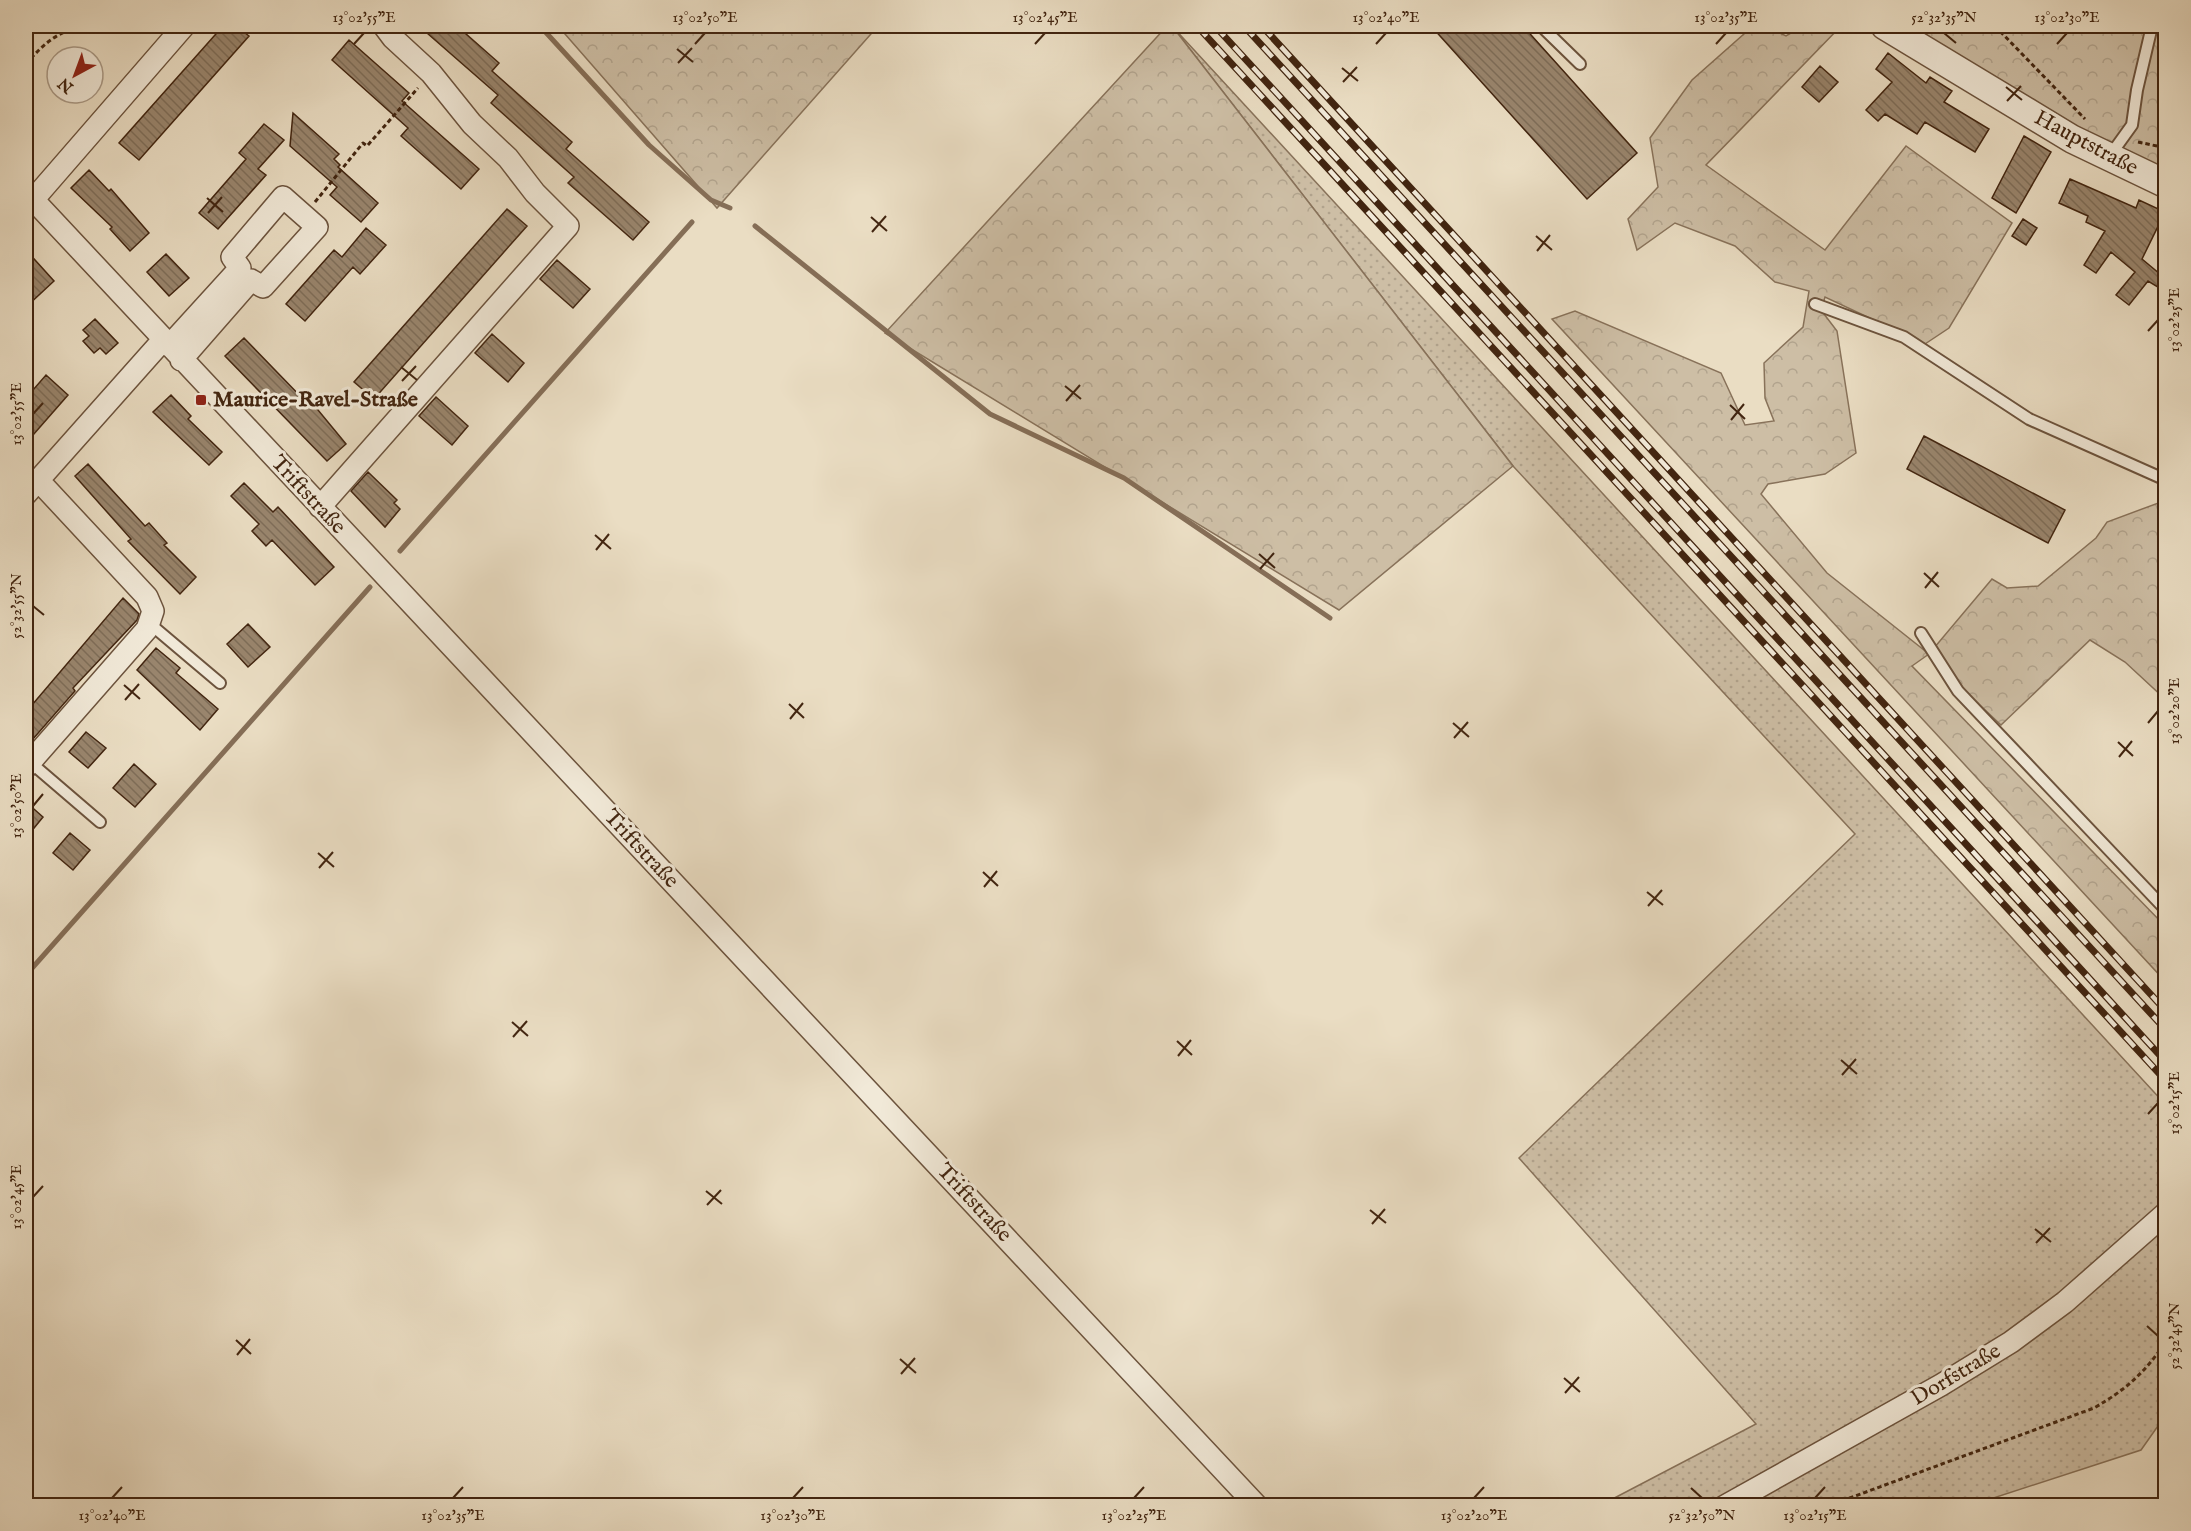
<svg xmlns="http://www.w3.org/2000/svg" width="2191" height="1531" viewBox="0 0 2191 1531" font-family="'IM FELL English',serif">
<style>
.grass{fill:url(#grass-dots);stroke:#88725a;stroke-width:1.5}
.forest{fill:url(#forest-crowns);stroke:#88725a;stroke-width:1.5}
.lines{fill:none;stroke-linecap:round;stroke-linejoin:round}
.stream{stroke:#856e57;stroke-width:5}
.building{fill:url(#building-back-hatch);stroke:#422510;stroke-width:1.5}
.service-casing{stroke:#6c533d;stroke-width:14}
.minor-casing{stroke:#6c533d;stroke-width:24}
.tertiary-casing{stroke:#6c533d;stroke-width:30}
.path{stroke:#422510;stroke-width:3;stroke-dasharray:4.5 3;stroke-linecap:butt}
.service{stroke:#f1e9d8;stroke-width:10}
.minor{stroke:#f1e9d8;stroke-width:21}
.tertiary{stroke:#f1e9d8;stroke-width:27}
.rail-casing{stroke:#422510;stroke-width:7}
.rail{stroke:#f1e9d8;stroke-width:4.5;stroke-dasharray:14;stroke-linecap:butt}
.ticks{fill:none;stroke:#422510;stroke-width:2}
.poi-dot{fill:#8f2418;stroke:#f1e9d8;stroke-width:2}
.labels{text-anchor:middle;dominant-baseline:central;stroke-width:6;stroke-linejoin:round;paint-order:stroke}
.street-label{font-size:22px;fill:#422510;stroke:#f1e9d8}
.poi-label{font-size:22px;font-weight:bold;fill:#422510;stroke:#f1e9d8;text-anchor:start}
.neatline{fill:none;stroke:#422510;stroke-width:2}
.ticks-label{font-size:15px;text-anchor:middle;fill:#422510}
</style>
<defs>
<pattern id="grass-dots" width="8" height="8" patternUnits="userSpaceOnUse" patternTransform="scale(1.5)"><rect width="8" height="8" fill="#cdbea5"/><path d="M2 2h.1M6 6h.1" fill="none" stroke="#b1a38d" stroke-width="1.8" stroke-linecap="round"/></pattern>
<pattern id="forest-crowns" width="20" height="18" patternUnits="userSpaceOnUse" patternTransform="scale(1.5)"><rect width="20" height="18" fill="#cdbea5"/><path d="M2 6a3 3 0 1 1 6 0M12 15a3 3 0 1 1 6 0" fill="none" stroke="#b1a38d"/></pattern>
<pattern id="building-back-hatch" width="6" height="6" patternUnits="userSpaceOnUse" patternTransform="scale(1.5)"><rect width="6" height="6" fill="#99856d"/><path d="M-1 5l2 2M0 0l6 6M5-1l2 2" fill="none" stroke="#7e6d58"/></pattern>
</defs>
<rect width="100%" height="100%" fill="#eaddc3"/>
<filter id="stains"><feTurbulence type="fractalNoise" baseFrequency=".00333" numOctaves="4"/><feColorMatrix values="0 0 0 0 .2 0 0 0 0 .09 0 0 0 0 .02 0 0 0 .5 -.17"/></filter>
<radialGradient id="worn" r=".72"><stop offset=".6" stop-color="#630" stop-opacity="0"/><stop offset="1" stop-color="#630" stop-opacity=".3"/></radialGradient>
<path class="grass" d="M1172,26L2165,1104V1416L2141,1450L1972,1505H1601L1756,1424L1519,1158L1855,834L1513,466Z"/>
<path class="forest" d="M558,26H878L717,208Z
M1167,26H1172L1513,466L1339,610L885,333Z
M1753,26H1765L1786,36L1803,26H1841L1706,165L1825,250L1906,146L2012,223L1949,328L1925,344L1825,297L1821,310L1837,331L1856,453L1825,474L1768,484L1761,494L1827,573L1929,654L1992,579L2007,588L2038,586L2096,538L2107,522L2161,502L2165,504V699L2125,662L2090,640L2001,725L1933,661L1929,654L1912,666L2165,926V981L1552,319L1575,311L1721,373L1745,425L1774,421L1765,398L1764,363L1803,327L1809,291L1775,282L1735,246L1675,223L1637,250L1628,219L1658,187L1650,138L1692,80Z
M1901,26H2165V175L2117,153Z"/>
<g class="lines">
<path class="stream" d="M540,26L649,145L711,200L730,208
M755,226L990,414L1124,478L1330,618
M400,551L692,222
M26,975L370,587"/>
</g>
<path class="building" d="M223,26H236L249,36L139,160L119,143Z
M419,26H457L499,63L492,71L572,142L566,149L649,222L633,240L568,183L574,177L491,103L498,95Z
M1431,26H1523L1637,153L1587,199Z
M349,40L409,93L402,101L479,169L461,189L401,136L408,128L332,60Z
M1888,53L1926,83L1930,77L1952,91L1944,102L1989,129L1975,152L1925,122L1917,134L1885,114L1878,121L1866,110L1892,82L1876,69Z
M1820,66L1838,82L1819,102L1802,87Z
M293,113L339,154L334,159L340,165L338,167L378,203L361,222L330,195L337,187L290,146Z
M264,124L284,140L258,169L266,175L218,229L199,213L246,159L239,153Z
M2024,136L2051,152L2016,213L1992,198Z
M89,170L109,191L111,189L149,233L130,251L110,229L112,227L71,188Z
M2070,179L2136,208L2139,200L2165,212L2142,259L2166,279V292L2148,281L2129,305L2116,295L2135,272L2111,252L2096,273L2084,265L2105,231L2086,222L2088,216L2059,203Z
M507,209L527,226L374,399L354,382Z
M2023,219L2037,228L2026,245L2012,236Z
M366,228L386,245L360,274L353,267L305,321L286,304L334,250L342,257Z
M26,250L54,281L26,307Z
M166,254L189,278L169,296L147,272Z
M557,260L590,289L573,308L540,279Z
M95,319L118,343L106,354L100,348L94,353L83,341L89,336L83,330Z
M492,334L524,363L508,382L475,353Z
M244,338L306,402L309,399L346,444L327,461L225,356Z
M46,375L68,395L26,443V398Z
M171,395L191,416L188,419L222,452L209,465L153,412Z
M436,397L468,426L452,445L419,416Z
M1924,436L2065,510L2048,543L1907,469Z
M88,464L145,526L149,523L167,543L164,545L196,577L180,594L128,541L131,539L75,476Z
M368,472L397,500L394,503L400,509L385,527L351,491Z
M244,483L273,512L278,507L334,567L315,585L272,540L266,546L252,531L259,524L231,496Z
M123,598L139,614L137,620L73,688L75,691L33,739L26,732V712Z
M248,624L270,647L248,667L227,644Z
M156,648L180,668L176,673L218,709L200,730L137,670Z
M86,732L106,748L88,768L69,752Z
M134,764L156,784L135,807L113,788Z
M26,802L43,817L26,838Z
M70,833L90,850L73,870L53,853Z"/>
<g class="lines">
<defs>
<path id="service" d="M1541,26L1580,64
M2109,157L2132,125L2137,90L2152,26
M1815,304L1904,337L2029,419L2166,480
M149,623L220,683
M1921,633L1958,691L2166,910
M30,762L100,822"/>
<path id="minor" d="M26,192L1257,1506
M26,208L184,26
M169,346L240,268L232,257L283,197L317,227L263,287L251,280L181,360
M26,494L163,340
M320,507L568,226L535,193L508,158L472,124L431,73L393,38L384,26
M26,767L147,629L153,611L147,597L38,480
M1725,1506L1941,1385L2011,1342L2065,1302L2166,1213"/>
<path id="tertiary" d="M1885,26L2072,139L2166,184"/>
</defs>
<use href="#service" class="service-casing"/>
<use href="#minor" class="minor-casing"/>
<use href="#tertiary" class="tertiary-casing"/>
<path class="path" d="M1995,26L2085,119
M26,64C45,42 61,28 91,26
M2138,142L2166,148
M315,202L363,143L367,146L418,88
M1828,1506L2094,1408C2127,1389 2144,1373 2166,1342"/>
<use href="#service" class="service"/>
<use href="#minor" class="minor"/>
<use href="#tertiary" class="tertiary"/>
<defs>
<path id="rail" d="M1197,26L2166,1081
M1215,26L2166,1062
M1244,26L2166,1030
M1262,26L2166,1011"/>
</defs>
<use href="#rail" class="rail-casing"/>
<use href="#rail" class="rail"/>
</g>
<path class="ticks" d="M1944,33L1956,43M354,44L364,33M695,44L705,33M1035,44L1045,33M1376,44L1386,33M1716,44L1726,33M2057,44L2067,33M677,49L693,62M678,63L692,48M1342,68L1358,81M1343,82L1357,67M2006,87L2022,100M2007,101L2021,86M207,198L223,212M208,213L222,197M871,217L887,231M872,232L886,216M1536,236L1552,250M1537,251L1550,235M2148,331L2158,320M401,367L417,380M402,381L416,366M1065,386L1081,399M1066,401L1080,385M1730,405L1745,419M33,414L43,403M1731,420L1744,404M595,535L611,549M596,550L609,534M1259,554L1275,568M1260,569L1274,553M1924,573L1939,587M1925,588L1938,572M33,606L44,615M124,685L140,699M125,700L139,684M789,704L804,718M790,719L803,703M1453,723L1469,737M2148,723L2158,711M1454,738L1468,722M2118,742L2133,756M2119,757L2132,741M33,806L43,794M318,853L334,867M319,868L333,852M983,872L998,886M984,887L997,871M1647,892L1663,905M1648,906L1662,890M512,1022L528,1036M513,1037L527,1021M1177,1041L1192,1055M1178,1056L1191,1040M1841,1060L1857,1074M1842,1075L1856,1059M2148,1114L2158,1103M706,1191L722,1204M33,1197L43,1186M707,1205L721,1190M1370,1210L1386,1223M1372,1224L1385,1209M2035,1229L2051,1242M2036,1243L2050,1228M2147,1326L2158,1336M236,1340L251,1354M237,1355L250,1339M900,1359L916,1373M901,1374L915,1358M1564,1378L1580,1392M1565,1393L1579,1377M1691,1488L1702,1498M112,1498L122,1487M453,1498L463,1487M793,1498L803,1487M1134,1498L1144,1487M1474,1498L1484,1487M1815,1498L1825,1487"/>
<rect class="poi-dot" x="195" y="394" width="12" height="12" rx="3"/>
<g class="labels">
<g class="street-label">
<text transform="translate(2086 143) rotate(28)">Hauptstraße</text>
<text transform="translate(308 495) rotate(47)">Triftstraße</text>
<text transform="translate(641 849) rotate(47)">Triftstraße</text>
<text transform="translate(974 1203) rotate(47)">Triftstraße</text>
<text transform="translate(1956 1375) rotate(-31)">Dorfstraße</text>
</g>
<g class="poi-label">
<text x="213" y="400">Maurice-Ravel-Straße</text>
</g>
</g>
<rect width="2191" height="1531" fill="none" stroke="#eaddc3" stroke-width="66"/>
<g transform="translate(75 75) rotate(221)"><circle r="28" fill="#f1e9d8" stroke="#ab9b88" stroke-width="1.5"/>
<path d="M0-4.5L10 22L0 15L-10 22Z" fill="#8f2418"/>
<text y="-9" font-size="16" font-weight="bold" text-anchor="middle" fill="#422510">N</text>
</g>
<rect x="33" y="33" width="2125" height="1465" class="neatline"/>
<g class="ticks-label">
<text x="364" y="22">13°02'55"E</text>
<text x="705" y="22">13°02'50"E</text>
<text x="1045" y="22">13°02'45"E</text>
<text x="1386" y="22">13°02'40"E</text>
<text x="1726" y="22">13°02'35"E</text>
<text x="1944" y="22">52°32'35"N</text>
<text x="2067" y="22">13°02'30"E</text>
<text transform="translate(2174 320) rotate(-90)" y="5">13°02'25"E</text>
<text transform="translate(16 414) rotate(-90)" y="5">13°02'55"E</text>
<text transform="translate(16 606) rotate(-90)" y="5">52°32'55"N</text>
<text transform="translate(2174 711) rotate(-90)" y="5">13°02'20"E</text>
<text transform="translate(16 806) rotate(-90)" y="5">13°02'50"E</text>
<text transform="translate(2174 1103) rotate(-90)" y="5">13°02'15"E</text>
<text transform="translate(16 1197) rotate(-90)" y="5">13°02'45"E</text>
<text transform="translate(2174 1336) rotate(-90)" y="5">52°32'45"N</text>
<text x="112" y="1520">13°02'40"E</text>
<text x="453" y="1520">13°02'35"E</text>
<text x="793" y="1520">13°02'30"E</text>
<text x="1134" y="1520">13°02'25"E</text>
<text x="1474" y="1520">13°02'20"E</text>
<text x="1702" y="1520">52°32'50"N</text>
<text x="1815" y="1520">13°02'15"E</text>
</g>
<rect width="100%" height="100%" filter="url(#stains)"/>
<rect width="100%" height="100%" fill="url(#worn)"/>
</svg>
